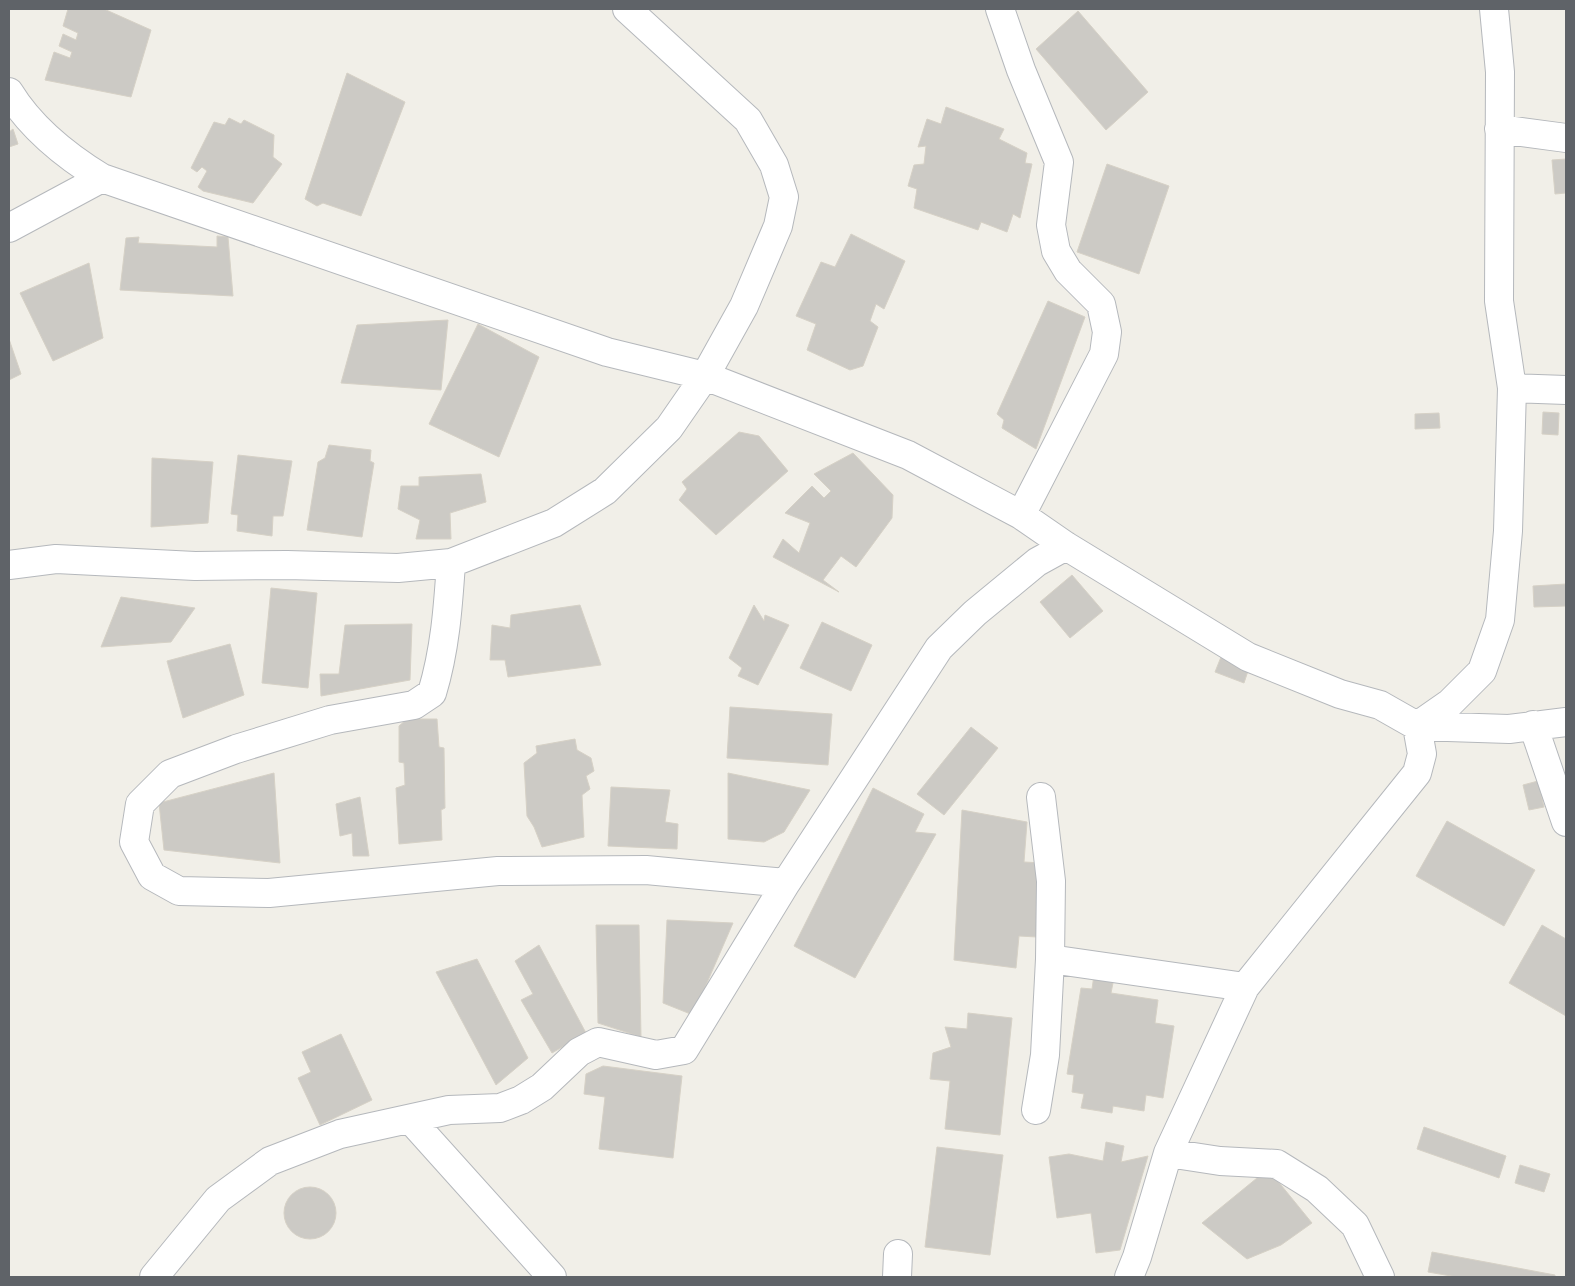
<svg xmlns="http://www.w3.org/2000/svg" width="1575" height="1286" viewBox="0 0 1575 1286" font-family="'DM Sans',sans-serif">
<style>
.building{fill:#cccac5;stroke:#d6d1c6}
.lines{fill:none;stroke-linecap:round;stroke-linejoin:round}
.street-casing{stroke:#b5b8bc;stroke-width:30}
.street{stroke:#fff;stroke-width:28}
</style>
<rect width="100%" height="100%" fill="#f1efe8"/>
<path class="building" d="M68,9H104L151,30L131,97L45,80L54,52L70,58L72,52L59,46L63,34L76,40L78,33L63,26Z
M1078,11L1148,92L1106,130L1036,49Z
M347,73L405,102L361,216L323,203L317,206L305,199Z
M946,107L1004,129L999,139L1027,153L1025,163L1032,164L1020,218L1013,214L1007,232L981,222L978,230L914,208L917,189L908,186L914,165L924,164L926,146L918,147L927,119L941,124Z
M229,118L241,124L244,120L274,135L273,157L282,164L253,203L203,191L198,187L207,171L202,167L197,172L191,168L214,122L225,125Z
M13,129L18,144L9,147V132Z
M1566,159V193L1555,194L1552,160Z
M1107,164L1169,186L1139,274L1077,252Z
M851,234L905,261L884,309L876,304L870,321L878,327L863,366L850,370L807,350L816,324L796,316L821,262L835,267Z
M217,236L228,237L233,296L120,290L126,238L139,237L138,243L217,247Z
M89,263L103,338L53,361L20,293Z
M1048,301L1085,317L1036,449L1002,428L1004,420L997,414Z
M448,320L441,390L341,383L357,325Z
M478,324L539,357L499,457L429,424Z
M9,339L21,374L9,380Z
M1543,412L1559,413L1558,435L1542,434Z
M1439,413L1440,428L1415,429V414Z
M739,432L759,436L788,471L716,535L679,500L687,489L682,482Z
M329,445L371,450L370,461L374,463L362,537L307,530L318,462L325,458Z
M853,453L893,495L892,518L856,567L841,556L823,580L839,592L773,557L783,539L799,553L810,523L785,513L812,486L824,498L831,491L814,474Z
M238,455L292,461L283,516H273L272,536L237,531L238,515L231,514Z
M152,458L213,462L208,523L151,527Z
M481,474L486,502L450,513L451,539H416L420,520L398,509L401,486H419V477Z
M1072,575L1103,611L1070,638L1040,602Z
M1566,584V606L1534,607L1533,586Z
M271,588L317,593L308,688L262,683Z
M121,597L195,608L171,642L101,647Z
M580,605L601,665L508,677L505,660H490L492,625L510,628L511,615Z
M754,605L764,621L765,615L789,625L758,685L738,676L742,668L729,658Z
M822,622L872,645L851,691L800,668Z
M412,624L410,680L321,696L320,674H339L345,625Z
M230,644L244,695L183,718L167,661Z
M1221,657L1249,668L1244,683L1215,672Z
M730,707L832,714L828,765L727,758Z
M407,719H437L439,747L444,748L445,808L441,810L442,840L399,844L396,788L405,785L404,763L399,762V726Z
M971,727L998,748L944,815L917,794Z
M575,739L577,750L591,758L594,771L586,776L590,789L582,795L584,837L542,847L534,827L527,816L524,763L537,753L536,746Z
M274,773L280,863L164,850L159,803Z
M728,773L810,790L784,832L764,842L728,839Z
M1538,781L1544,807L1529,810L1523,785Z
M611,787L670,790L665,822L678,824L677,849L608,846Z
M873,788L924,814L915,832L936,834L855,978L794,946Z
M360,797L369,856H353L352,833L340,836L336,804Z
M962,810L1027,822L1024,862L1043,863L1037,937L1019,936L1016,968L954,960Z
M1447,821L1535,870L1504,926L1416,876Z
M667,920L733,923L693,1015L663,1003Z
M596,925H639L641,1037L598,1023Z
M1542,925L1566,939V1016L1509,983Z
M539,945L586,1033L552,1053L521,1000L533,994L515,961Z
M477,959L528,1058L496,1085L436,972Z
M1094,975L1114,978L1111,993L1158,1000L1155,1023L1174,1026L1163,1098L1146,1095L1144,1111L1113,1106L1112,1113L1081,1108L1084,1094L1072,1092L1074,1075L1067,1074L1081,988L1092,989Z
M968,1013L1012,1018L1000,1135L945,1129L950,1081L930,1079L933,1053L951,1047L945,1027L967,1029Z
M341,1034L372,1100L320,1125L298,1078L311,1072L302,1052Z
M603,1066L682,1076L673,1158L599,1149L605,1097L584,1094L586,1074Z
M1424,1127L1506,1156L1499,1178L1417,1149Z
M1106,1142L1124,1146L1121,1162L1148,1156L1120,1250L1096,1253L1091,1213L1057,1218L1049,1157L1069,1154L1103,1161Z
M937,1147L1003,1155L990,1255L925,1247Z
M1520,1165L1550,1174L1544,1192L1515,1183Z
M1268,1169L1312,1223L1281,1245L1247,1259L1202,1223Z
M284 1213a26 26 0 1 1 52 0a26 26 0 1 1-52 0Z
M1432,1252L1555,1275V1277H1457L1428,1272Z"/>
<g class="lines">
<defs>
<path id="street" d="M1000,9L1021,70L1059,162L1051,225L1056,251L1068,271L1101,304L1107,332L1104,354L1021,515
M9,92C31,128 66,156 102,178L607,352L705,376L908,455L1021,515L1066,546L1248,657L1340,694L1380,705L1417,726L1509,729L1566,722
M1499,129L1566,138
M9,228L102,178
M1512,388L1566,390
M451,563C448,608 445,650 432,693L414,705L330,720L236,749L170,774L140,804L134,842L152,876L179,891L269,893L498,871L646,870L786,883
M9,565L56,559L195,566L287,565L398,568L451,563L554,523L605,491L669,428L705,376L744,306L778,226L784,197L774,165L748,120L627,9
M1533,725L1566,822
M1417,726L1450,703L1482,671L1500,620L1508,531L1512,388L1499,301L1500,72L1494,9
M1041,797L1051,881L1050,959L1245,987
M1036,1110L1045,1055L1050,959
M410,1119L552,1277
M1168,1153L1220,1161L1277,1164L1317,1189L1355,1225L1380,1277
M154,1277L218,1199L270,1161L340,1134L449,1110L500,1108L521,1100L542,1087L579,1052L598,1042L656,1055L684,1050L786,883L939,648L975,613L1037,562L1066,546
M897,1277L898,1254
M1129,1277L1137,1257L1168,1153L1245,987L1417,773L1422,754L1417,726"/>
</defs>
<use href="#street" class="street-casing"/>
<use href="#street" class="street"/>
</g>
<rect width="1575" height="1286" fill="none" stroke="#5f6368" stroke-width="20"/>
</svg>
